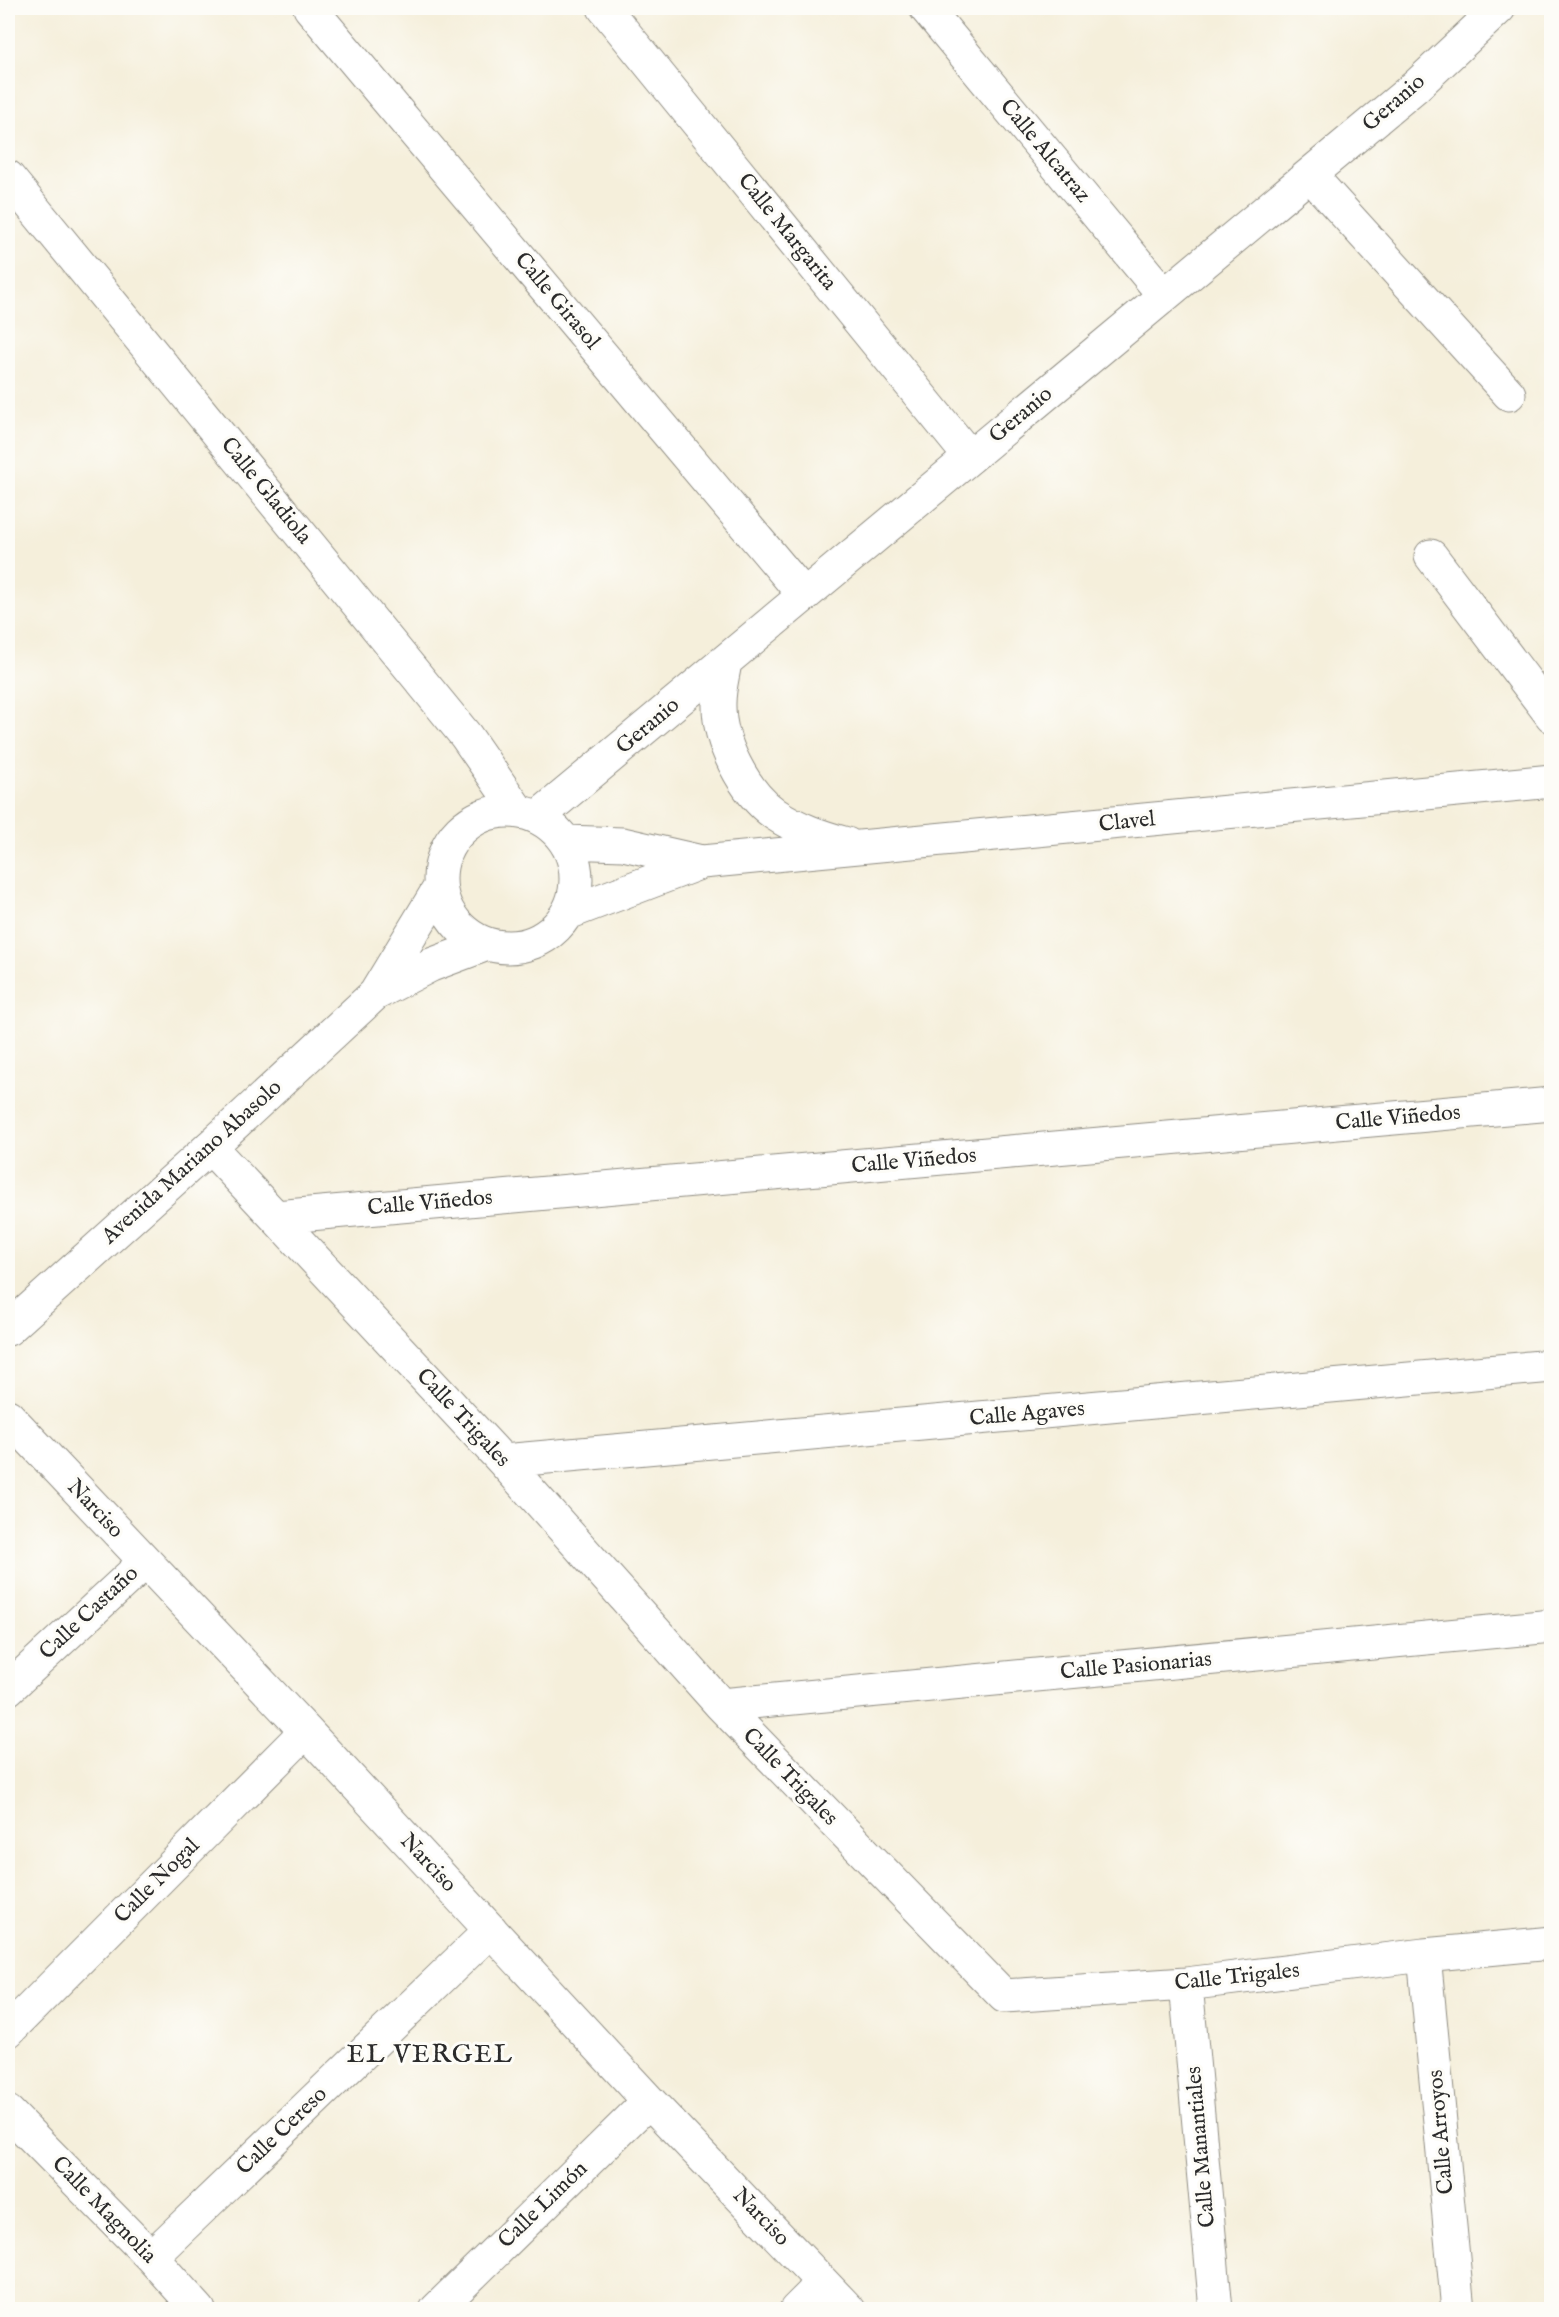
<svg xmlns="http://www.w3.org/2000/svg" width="1559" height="2317" viewBox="0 0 1559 2317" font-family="'IM FELL English',serif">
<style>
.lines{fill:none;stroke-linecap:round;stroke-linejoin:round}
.minor-casing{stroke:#908d83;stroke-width:35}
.tertiary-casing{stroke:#908d83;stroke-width:35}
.minor{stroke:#fff;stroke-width:33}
.tertiary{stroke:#fff;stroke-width:33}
.labels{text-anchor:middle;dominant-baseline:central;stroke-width:6;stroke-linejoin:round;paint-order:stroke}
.street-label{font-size:22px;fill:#2b2b2b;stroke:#fdfcf7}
.quarter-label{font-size:26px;letter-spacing:1.5px;fill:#2b2b2b;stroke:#fdfcf7}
</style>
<rect width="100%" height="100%" fill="#fdfcf7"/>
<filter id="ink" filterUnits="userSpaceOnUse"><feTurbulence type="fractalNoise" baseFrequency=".0167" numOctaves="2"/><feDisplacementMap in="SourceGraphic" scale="12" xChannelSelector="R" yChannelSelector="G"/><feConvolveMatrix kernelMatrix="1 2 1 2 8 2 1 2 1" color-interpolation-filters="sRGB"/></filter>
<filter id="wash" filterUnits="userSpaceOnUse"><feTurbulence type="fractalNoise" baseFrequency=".008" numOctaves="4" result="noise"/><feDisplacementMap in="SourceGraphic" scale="24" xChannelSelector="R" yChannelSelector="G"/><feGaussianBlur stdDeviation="1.35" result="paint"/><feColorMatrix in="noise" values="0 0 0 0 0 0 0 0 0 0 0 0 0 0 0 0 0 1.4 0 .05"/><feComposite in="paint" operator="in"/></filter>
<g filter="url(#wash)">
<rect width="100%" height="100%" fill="#f5efdb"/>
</g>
<g filter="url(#ink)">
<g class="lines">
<defs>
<path id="minor" d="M310,8L804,595
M604,8L970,457
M926,8L1164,295
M1310,175L1509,394
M8,177L466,736L518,811
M1431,556L1552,716
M210,1147L503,1461L721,1705L1004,1996L1186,1984L1424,1955L1552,1943
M276,1217L1552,1104
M8,1416L306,1731L649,2101L849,2310
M503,1461L1552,1366
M8,1689L145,1562
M721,1705L1552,1626
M1424,1955L1458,2310
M1186,1984L1216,2310
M8,2031L306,1731
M8,2112L151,2257L199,2310
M151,2257L491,1930
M436,2310L649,2101
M796,2310L823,2283"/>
<path id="tertiary" d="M725,662C723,675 719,689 719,703C718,741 744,792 775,814C797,829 822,837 847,844
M440 879a68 68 0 1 1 136 0a68 68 0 1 1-136 0Z
M538,817L1416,86L1499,8
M566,842L623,844L702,862
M568,913L702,862L1552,781
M375,994L440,887
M8,1329L210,1147L375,994L431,965L487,944"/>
</defs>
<use href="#minor" class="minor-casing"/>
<use href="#tertiary" class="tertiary-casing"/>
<use href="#minor" class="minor"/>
<use href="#tertiary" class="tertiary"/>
</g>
</g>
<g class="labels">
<g class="street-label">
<text transform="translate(1394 103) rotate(-41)">Geranio</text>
<text transform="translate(1045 151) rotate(50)">Calle Alcatraz</text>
<text transform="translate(787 232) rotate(51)">Calle Margarita</text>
<text transform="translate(557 301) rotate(50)">Calle Girasol</text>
<text transform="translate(1021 415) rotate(-40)">Geranio</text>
<text transform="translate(266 491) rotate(51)">Calle Gladiola</text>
<text transform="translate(648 726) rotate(-40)">Geranio</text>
<text transform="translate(1127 822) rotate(-6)">Clavel</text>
<text transform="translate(1398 1118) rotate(-5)">Calle Viñedos</text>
<text transform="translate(914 1161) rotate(-5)">Calle Viñedos</text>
<text transform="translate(192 1162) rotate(-42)">Avenida Mariano Abasolo</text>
<text transform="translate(430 1203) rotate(-5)">Calle Viñedos</text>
<text transform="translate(1027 1414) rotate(-5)">Calle Agaves</text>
<text transform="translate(463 1418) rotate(47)">Calle Trigales</text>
<text transform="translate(95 1509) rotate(47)">Narciso</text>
<text transform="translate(89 1613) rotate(-43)">Calle Castaño</text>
<text transform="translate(1136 1666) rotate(-5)">Calle Pasionarias</text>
<text transform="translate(790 1777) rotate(46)">Calle Trigales</text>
<text transform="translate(428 1863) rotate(47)">Narciso</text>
<text transform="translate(157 1881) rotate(-45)">Calle Nogal</text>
<text transform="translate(1237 1977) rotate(-6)">Calle Trigales</text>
<text transform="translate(282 2131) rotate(-44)">Calle Cereso</text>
<text transform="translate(1441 2132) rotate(-95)">Calle Arroyos</text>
<text transform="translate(1201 2147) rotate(-95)">Calle Manantiales</text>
<text transform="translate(543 2205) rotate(-44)">Calle Limón</text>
<text transform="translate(104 2210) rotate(46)">Calle Magnolia</text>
<text transform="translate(761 2217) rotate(46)">Narciso</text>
</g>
<g class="quarter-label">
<text x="430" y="2054">EL VERGEL</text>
</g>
</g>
<rect width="1559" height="2317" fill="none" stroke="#fdfcf7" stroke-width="30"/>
</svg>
